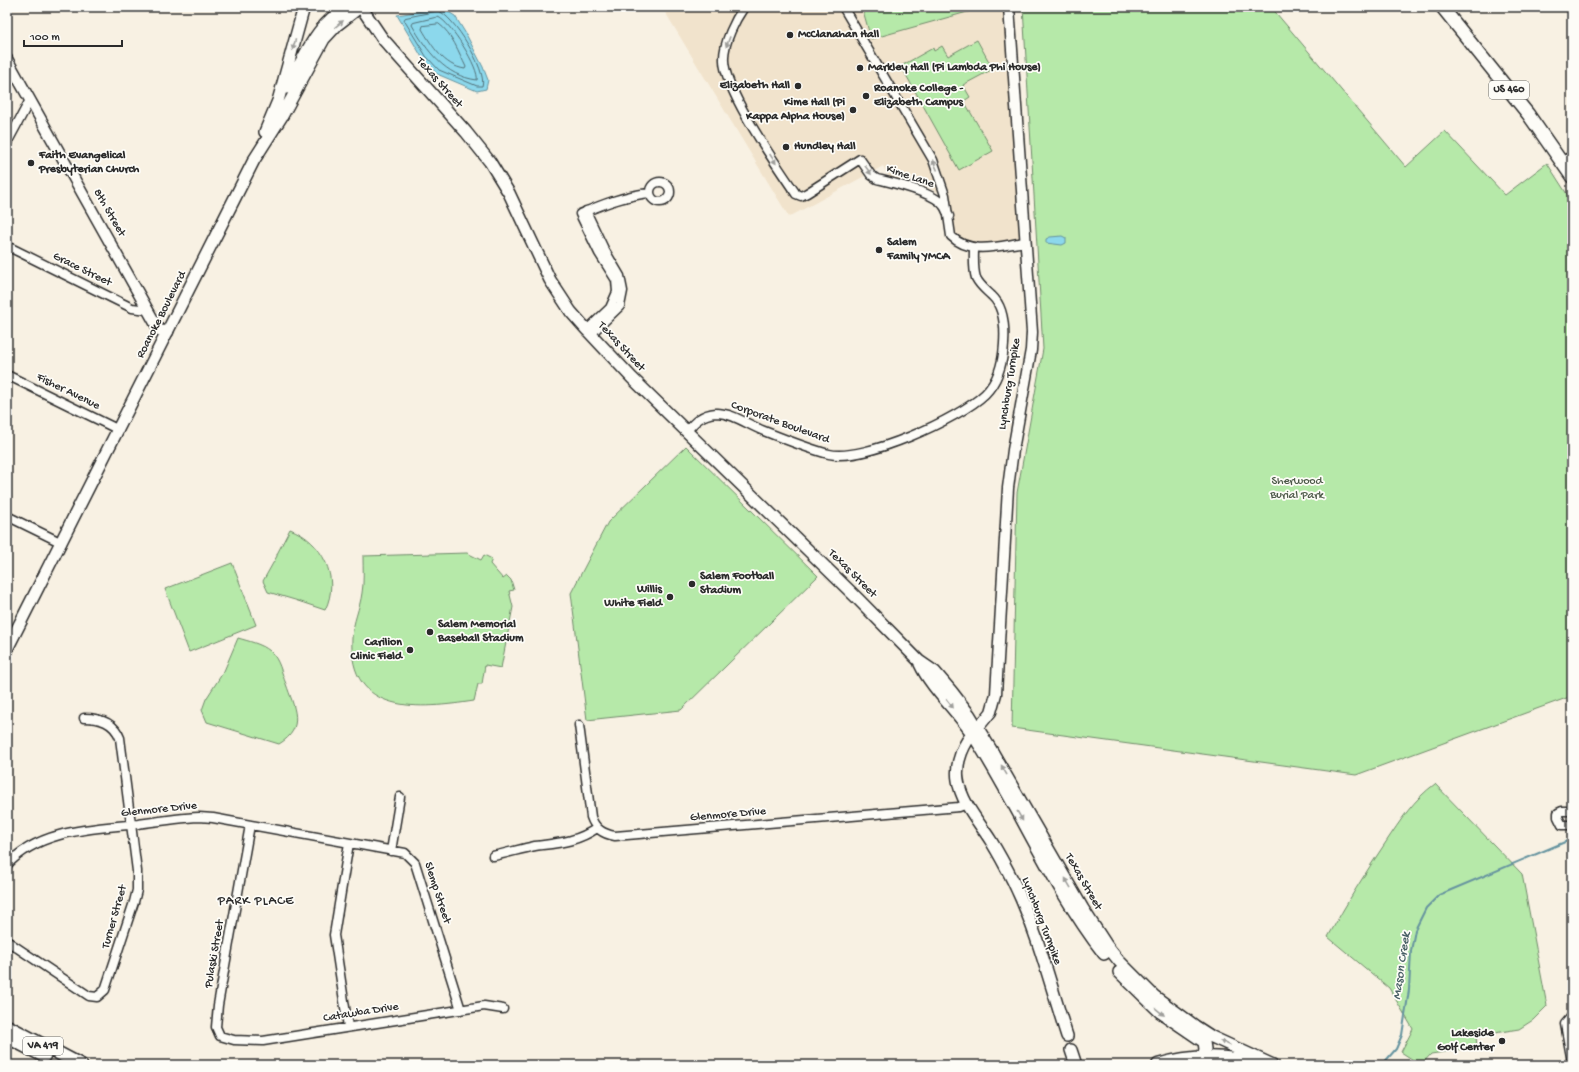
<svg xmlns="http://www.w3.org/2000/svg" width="1579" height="1072" viewBox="0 0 1579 1072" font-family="'Gochi Hand',sans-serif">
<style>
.built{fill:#f1e3cc}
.green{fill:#b6e9a9;stroke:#708a6a}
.water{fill:#8cd8ec;stroke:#65939f}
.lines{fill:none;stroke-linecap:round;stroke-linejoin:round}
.shore{stroke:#527078;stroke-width:1}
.stream{stroke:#65939f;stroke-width:2}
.minor-casing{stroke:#2b2b2b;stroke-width:11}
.tertiary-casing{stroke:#2b2b2b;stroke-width:13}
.secondary-casing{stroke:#2b2b2b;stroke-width:14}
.primary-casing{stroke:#2b2b2b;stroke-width:15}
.minor{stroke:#fdfcf7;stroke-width:8}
.tertiary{stroke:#fdfcf7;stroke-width:10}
.secondary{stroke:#fdfcf7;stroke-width:11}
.primary{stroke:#fdfcf7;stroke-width:12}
.oneway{fill:#9e9e9b}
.poi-dot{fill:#2b2b2b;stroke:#fdfcf7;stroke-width:1.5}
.labels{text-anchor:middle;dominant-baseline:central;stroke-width:3.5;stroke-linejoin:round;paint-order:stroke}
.shield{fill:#fdfcf7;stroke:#6a6a68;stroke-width:1}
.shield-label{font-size:11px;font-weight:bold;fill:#2b2b2b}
.poi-label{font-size:12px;font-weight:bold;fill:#2b2b2b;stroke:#fdfcf7;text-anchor:start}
.street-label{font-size:12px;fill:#2b2b2b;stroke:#fdfcf7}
.park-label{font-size:12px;fill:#4e5a4a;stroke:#fdfcf7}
.neighbourhood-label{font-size:13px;letter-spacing:1px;fill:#2b2b2b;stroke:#fdfcf7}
.water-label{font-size:13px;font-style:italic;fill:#485f65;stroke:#fdfcf7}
</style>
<rect width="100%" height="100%" fill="#f8f1e3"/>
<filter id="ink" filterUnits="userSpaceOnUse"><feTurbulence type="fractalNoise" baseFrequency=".025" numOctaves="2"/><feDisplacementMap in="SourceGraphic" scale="8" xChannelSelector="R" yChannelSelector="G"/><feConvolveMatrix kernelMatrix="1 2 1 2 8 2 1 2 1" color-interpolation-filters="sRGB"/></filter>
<g filter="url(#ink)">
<path class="built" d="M662,7H1009L1026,242L986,247L956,241L945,195L909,180L895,187L883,166L789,217Z"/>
<path class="green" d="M862,7H978V9L871,39Z
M1023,7H1271L1406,167L1445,131L1505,195L1547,163L1572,202V696L1356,775L1012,728L1017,493L1043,349Z
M977,40L993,69L963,85L970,97L964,101L993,151L959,170L901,66L933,48L934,51L942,46L948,56Z
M686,446L818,576L681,710L587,720L571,593L608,522Z
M290,529C322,541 341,578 325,610L295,600L268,592L263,581L277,556V554Z
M467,553L481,560L484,555L492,559L490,564L503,579L507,576L511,580L514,590L509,591L513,607L501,668L485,665L482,684H478L474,701C421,709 348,717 352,638C353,622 360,608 362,593C364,582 363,568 363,556Z
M232,563L256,625L189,652L165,589Z
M238,638C248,641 262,644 270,651C280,660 281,672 286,684C294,707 306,728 279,744L207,722L202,710L206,699L224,671Z
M1435,784L1522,874L1547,1006L1533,1020L1519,1029L1476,1036L1477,1047L1431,1054L1421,1065L1401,1052L1413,1029L1389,988L1328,937C1346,904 1365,873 1386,842C1400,821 1414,799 1435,784Z"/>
<path class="water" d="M442,8L455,16L466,34L483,67L488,80L486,89L477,91L437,74L423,59L397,15Z
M1062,236L1066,238V243L1062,245L1046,243V239L1050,237Z"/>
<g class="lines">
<path class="shore" d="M438,11C453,14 488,72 482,86H477L439,70L426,56L404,20L405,18Z
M438,17C450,21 480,69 477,80C445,76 427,51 412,25L413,23Z
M439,24C452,33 459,53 466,67L465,69C444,66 432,46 422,29L423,26Z"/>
<path class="stream" d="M1382,1065L1396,1049L1402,1035L1409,990L1411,951L1415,930L1426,908L1439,895L1572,839"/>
<defs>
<path id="minor" d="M744,7C735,20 724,42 724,58C722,88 778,167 796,194L801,196L807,193L860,159L871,175L877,179C893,183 933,192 943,205C946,208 947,213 949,216
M843,7L933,160L945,195L951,236C971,256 1001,245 1026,242
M7,143L30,100
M1562,161L1572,156
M650 192a10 10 0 1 1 20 0a10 10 0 1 1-20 0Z
M586,211L604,249L620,276L623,291L620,306L591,334
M7,246L132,308L148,310
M587,330L610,308L617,292L616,280L599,253L580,214C603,204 624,196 649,193
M7,375L119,430
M686,432C694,422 702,414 716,413C733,413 748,425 764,431C784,439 809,449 829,454C864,462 959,419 985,394C998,381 1003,362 1004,344C1005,329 1004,307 992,296C986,290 980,286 976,278C973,269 974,257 974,248
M7,516L62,543
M579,725L591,817C595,829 603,834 615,836L959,807L967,804
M1572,811H1562L1558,813V817L1562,825H1572
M250,825L218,1005L216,1027L220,1036L234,1040L263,1041L484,1006L503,1009
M391,851L400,797
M493,856C507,853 521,849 535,846C558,843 577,842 597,828
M7,865C40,829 93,829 138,824C159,821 179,818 199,817L213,818L405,853L415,863L461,1010
M7,941L89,996L97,997L105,990L134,902L137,890V871L120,738C114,722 100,718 84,718
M1572,1016L1565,1024L1572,1062
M348,1027L334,935L349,843"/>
<path id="tertiary" d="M7,59L159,330L168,332
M978,728L991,712L996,694L1008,488L1013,450L1031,350L1032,332L1009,7"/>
<path id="secondary" d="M361,7L382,38L466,132L490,162L509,193L550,280L571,312L587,330L632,378L858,599L919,661L935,672L952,692L969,714L993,753L1083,909L1107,946L1119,961L1154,996L1195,1026L1212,1037L1273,1065
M286,88C306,57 313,27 347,7
M265,132L278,101L304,7
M7,649L254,160L282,116L324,39L337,25L360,7
M920,664C931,688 958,712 973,735C1019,806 1052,887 1104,954
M976,730C964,742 955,762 958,780C961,802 979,822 991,841C999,854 1006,867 1013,881C1037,930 1050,984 1067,1036
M1119,972L1160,1012L1204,1042L1205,1049L1203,1058
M1071,1050L1076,1065"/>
<path id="primary" d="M1442,7L1528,114L1572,177
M7,1026L81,1065
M7,1037L44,1056
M1158,1065C1193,1054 1232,1056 1267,1065"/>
</defs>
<use href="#minor" class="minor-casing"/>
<use href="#tertiary" class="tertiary-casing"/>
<use href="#secondary" class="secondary-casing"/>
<use href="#primary" class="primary-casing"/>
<use href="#minor" class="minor"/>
<use href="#tertiary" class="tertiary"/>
<use href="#secondary" class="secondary"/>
<use href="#primary" class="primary"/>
</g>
<defs><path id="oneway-solid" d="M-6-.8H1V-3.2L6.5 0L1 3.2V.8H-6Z"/></defs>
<g class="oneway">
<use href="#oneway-solid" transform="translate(339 24) rotate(-39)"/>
<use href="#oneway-solid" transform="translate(728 42) rotate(110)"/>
<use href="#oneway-solid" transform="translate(294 45) rotate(105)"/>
<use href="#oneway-solid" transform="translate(773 159) rotate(56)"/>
<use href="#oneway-solid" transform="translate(935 165) rotate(-114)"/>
<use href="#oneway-solid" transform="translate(868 170) rotate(54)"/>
<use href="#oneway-solid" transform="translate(950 704) rotate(52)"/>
<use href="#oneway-solid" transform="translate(1004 770) rotate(-120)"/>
<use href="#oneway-solid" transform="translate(1020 816) rotate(60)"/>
<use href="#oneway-solid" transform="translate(1068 883) rotate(-120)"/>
<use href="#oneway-solid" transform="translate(1160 1012) rotate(39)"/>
<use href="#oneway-solid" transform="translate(1225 1043) rotate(-155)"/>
</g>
</g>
<g class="poi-dot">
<circle cx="790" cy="35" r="4"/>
<circle cx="860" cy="68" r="4"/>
<circle cx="798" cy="86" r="4"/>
<circle cx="866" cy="96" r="4"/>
<circle cx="853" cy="110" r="4"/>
<circle cx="786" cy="147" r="4"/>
<circle cx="31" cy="163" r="4"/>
<circle cx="879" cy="250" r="4"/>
<circle cx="692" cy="584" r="4"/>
<circle cx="670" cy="597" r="4"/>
<circle cx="430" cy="632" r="4"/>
<circle cx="410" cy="650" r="4"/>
<circle cx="1502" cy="1041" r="4"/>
</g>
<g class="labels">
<g class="shield">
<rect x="1489" y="81" width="40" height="18" rx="3"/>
<rect x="23" y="1037" width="40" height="18" rx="3"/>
</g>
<g class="shield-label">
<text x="1509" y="90">US 460</text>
<text x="43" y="1046">VA 419</text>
</g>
<g class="poi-label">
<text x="798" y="35">McClanahan Hall</text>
<text x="868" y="68">Markley Hall (Pi Lambda Phi House)</text>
<text x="790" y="86" text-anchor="end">Elizabeth Hall</text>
<text x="874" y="89">Roanoke College -<tspan x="874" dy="14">Elizabeth Campus</tspan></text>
<text x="845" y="103" text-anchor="end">Kime Hall (Pi<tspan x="845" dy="14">Kappa Alpha House)</tspan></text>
<text x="794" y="147">Hundley Hall</text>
<text x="39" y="156">Faith Evangelical<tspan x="39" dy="14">Presbyterian Church</tspan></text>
<text x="887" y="243">Salem<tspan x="887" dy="14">Family YMCA</tspan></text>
<text x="700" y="577">Salem Football<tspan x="700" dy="14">Stadium</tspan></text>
<text x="662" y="590" text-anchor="end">Willis<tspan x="662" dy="14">White Field</tspan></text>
<text x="438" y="625">Salem Memorial<tspan x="438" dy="14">Baseball Stadium</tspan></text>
<text x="402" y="643" text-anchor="end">Carilion<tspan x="402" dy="14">Clinic Field</tspan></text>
<text x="1494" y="1034" text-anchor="end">Lakeside<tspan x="1494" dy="14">Golf Center</tspan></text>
</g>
<g class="street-label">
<text transform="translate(439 83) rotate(48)">Texas Street</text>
<text transform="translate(910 177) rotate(19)">Kime Lane</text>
<text transform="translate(109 213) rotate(60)">8th Street</text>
<text transform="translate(82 270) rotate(26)">Grace Street</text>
<text transform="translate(162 315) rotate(-63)">Roanoke Boulevard</text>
<text transform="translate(621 347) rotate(47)">Texas Street</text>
<text transform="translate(1010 384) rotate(-81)">Lynchburg Turnpike</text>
<text transform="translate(68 392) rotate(26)">Fisher Avenue</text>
<text transform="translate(780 423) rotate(20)">Corporate Boulevard</text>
<text transform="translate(852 574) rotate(45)">Texas Street</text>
<text transform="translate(159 810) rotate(-6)">Glenmore Drive</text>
<text transform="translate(728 815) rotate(-5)">Glenmore Drive</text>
<text transform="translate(1083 882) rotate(60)">Texas Street</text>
<text transform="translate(437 893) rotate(72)">Slemp Street</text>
<text transform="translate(115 917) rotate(-74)">Turner Street</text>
<text transform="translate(1041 921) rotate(69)">Lynchburg Turnpike</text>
<text transform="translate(215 954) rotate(-80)">Pulaski Street</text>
<text transform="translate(361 1013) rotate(-9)">Catawba Drive</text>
</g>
<g class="park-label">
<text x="1297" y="482">Sherwood<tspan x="1297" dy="14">Burial Park</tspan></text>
</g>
<g class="neighbourhood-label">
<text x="256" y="901">PARK PLACE</text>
</g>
<g class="water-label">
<text transform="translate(1402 966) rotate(-82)">Mason Creek</text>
</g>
</g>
<rect width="1579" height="1072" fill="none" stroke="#fdfcf7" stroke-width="24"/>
<rect x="12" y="12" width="1555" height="1048" fill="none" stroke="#2b2b2b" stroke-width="1.5" filter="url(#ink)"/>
<path d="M24 40v6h98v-6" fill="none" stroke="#2b2b2b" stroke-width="2"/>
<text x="30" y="40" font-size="12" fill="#2b2b2b" stroke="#fdfcf7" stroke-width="3" paint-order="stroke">100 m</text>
</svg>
